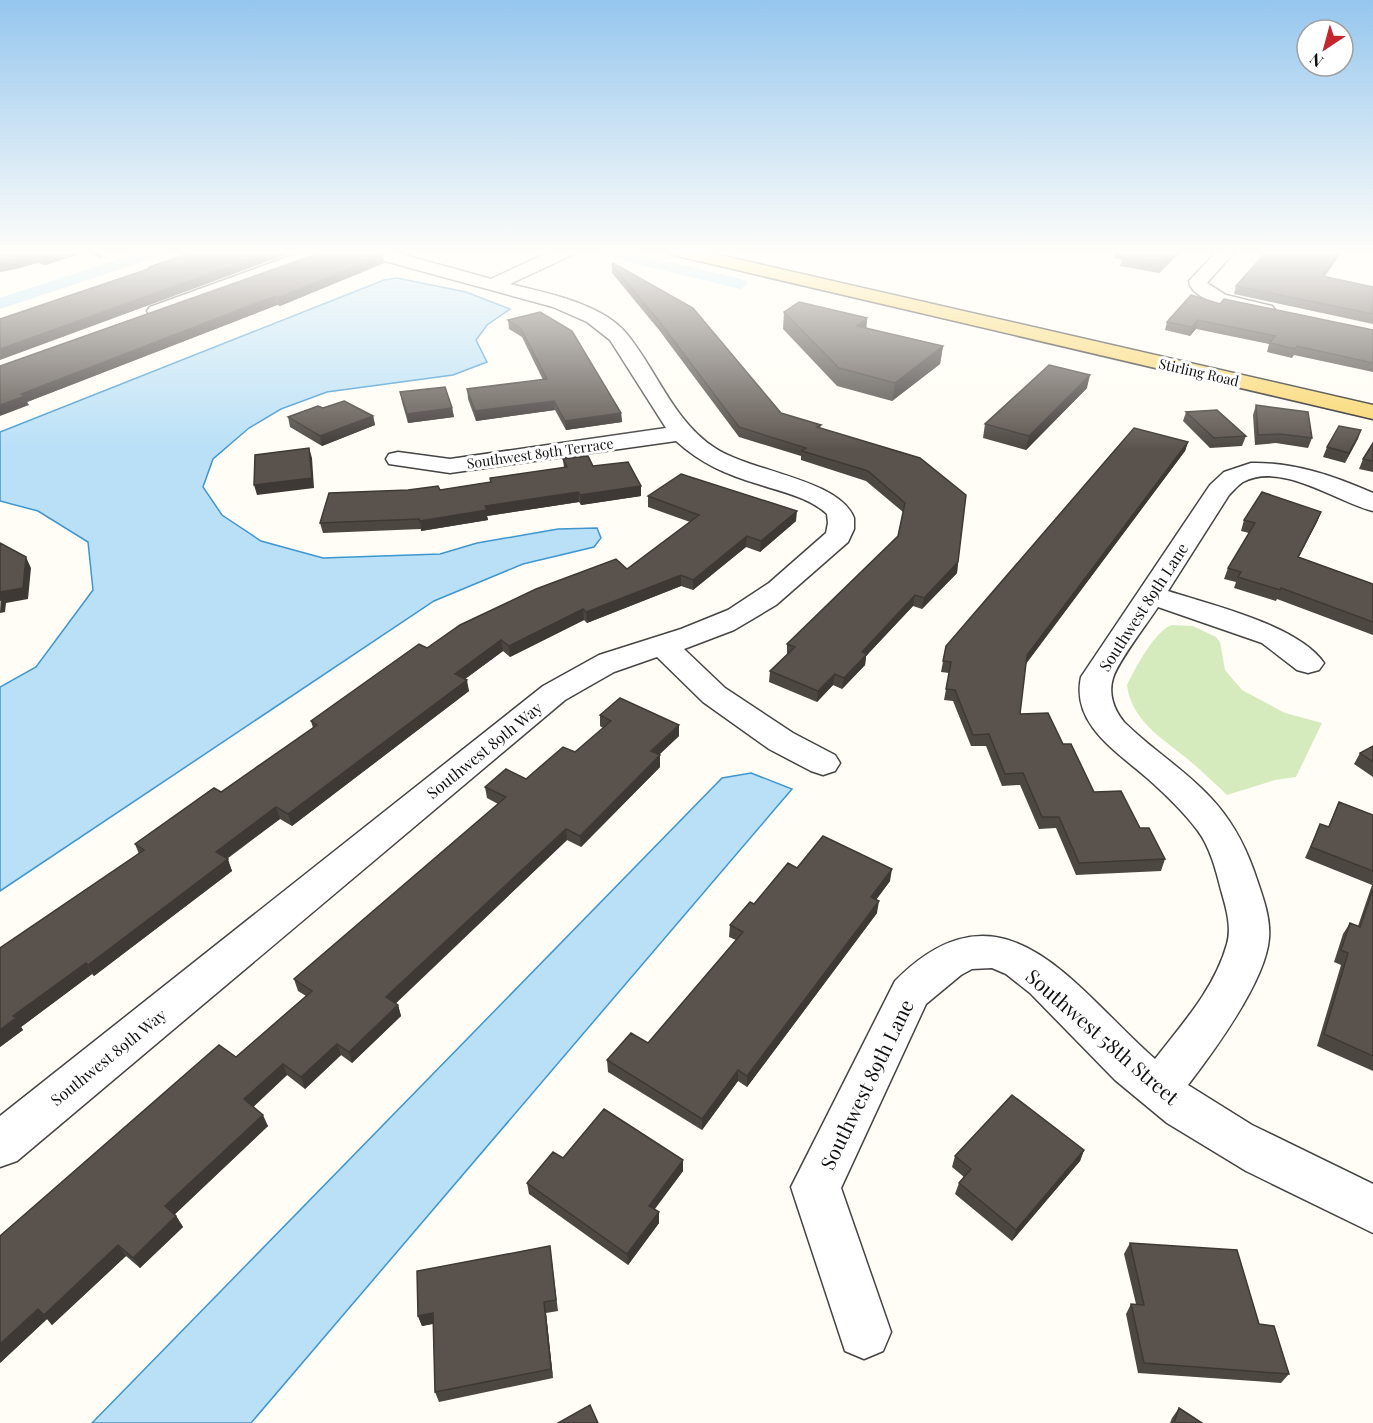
<svg xmlns="http://www.w3.org/2000/svg" width="1373" height="1423" viewBox="0 0 1373 1423" font-family="'Playfair Display',serif">
<style>
.green{fill:#d5ebbd}
.water{fill:#b9e0f7;stroke:#3f96cf;stroke-width:1.5}
.lines{fill:none;stroke-linecap:round;stroke-linejoin:round}
.canal{fill:#b9e0f7;fill-rule:evenodd}
.minor-casing{stroke:#444;stroke-width:3}
.major-casing{stroke:#222;stroke-width:3}
.minor{fill:#fff;fill-rule:evenodd}
.major{fill:#f9d66b;fill-rule:evenodd}
.wall{fill:#4d4742}
.shaded-wall{fill:#3f3936}
.building{fill:#5a524d;stroke:#3f3936;stroke-width:1.5}
.labels{text-anchor:middle;dominant-baseline:central;stroke-width:6;stroke-linejoin:round;paint-order:stroke}
.far-street-label{font-size:14px;fill:#111;stroke:#fff}
.street-label{font-size:16px;fill:#111;stroke:#fff}
.near-street-label{font-size:20px;fill:#111;stroke:#fff}
</style>
<rect width="100%" height="100%" fill="#fffdf5"/>
<path class="green" d="M1172,625L1193,626L1216,637L1220,642L1225,670L1242,690L1285,713L1322,723L1296,777L1275,780L1227,795C1213,782 1200,769 1185,757C1160,737 1131,719 1127,685C1135,669 1155,630 1172,625Z"/>
<path class="water" d="M397,278L466,292L510,309L487,325L476,340L487,362L453,375L327,392L281,409L249,428L213,459L203,487L222,515L261,541L323,558L440,554L477,543L558,529L597,528L601,538L594,547L523,564L434,601L0,891V687L36,667L93,590L88,542L38,511L0,501V432L384,280Z
M751,773L792,789L251,1423H92L722,778Z"/>
<g class="lines">
<path class="canal" d="M146,250H171L169,253L0,309V298Z
M619,250L746,280L748,284L740,289L608,257L606,254L608,251Z"/>
<defs>
<path id="minor" d="M337,250L335,254L164,315H150L147,311L150,307L304,251Z
M357,250H387L491,279L553,250H576L574,254L510,284C546,293 601,303 626,333C657,370 673,421 715,448C751,472 839,479 854,518V529L848,542L776,605L734,630L684,649L725,688L793,733L835,755L840,763L835,771L823,775L811,771L769,749L703,702L657,657L614,672L565,700L17,1161L0,1167V1116L543,686L599,655L681,629L728,610L769,583L826,533L828,523L827,514C809,497 781,492 758,484C727,475 700,463 676,441L450,473L389,464L386,459L389,454L398,452L450,459L666,428L610,340L587,322L553,307L359,254Z
M1218,250H1236L1207,283L1226,295L1272,306L1275,310L1272,314L1265,316C1247,311 1191,303 1189,281Z
M1251,463C1294,462 1334,476 1373,493V511C1337,502 1281,461 1243,482C1238,485 1233,491 1229,495L1168,591C1211,605 1298,625 1324,663L1319,670L1308,673L1297,670L1262,643L1158,607C1147,624 1118,661 1113,678C1108,694 1114,710 1124,722C1151,749 1184,769 1210,797C1231,819 1244,843 1254,871C1261,892 1271,916 1269,938C1266,981 1214,1051 1188,1085L1252,1125L1373,1184V1233L1246,1171L1167,1123L1115,1080L1030,993L1006,974L992,968L972,969L961,975L926,1004L841,1188L891,1332L883,1351L864,1359L845,1351L791,1187L895,981C1004,871 1075,989 1155,1059C1182,1024 1215,988 1227,944C1232,927 1226,907 1221,890C1216,870 1210,847 1198,831C1183,811 1165,794 1147,778C1116,751 1071,724 1081,677L1210,485L1224,472Z"/>
<path id="major" d="M665,250H698L1373,405V419L673,255Z"/>
</defs>
<use href="#minor" class="minor-casing"/>
<use href="#major" class="major-casing"/>
<use href="#minor" class="minor"/>
<use href="#major" class="major"/>
</g>
<path class="wall" d="M0,250H102L101,258L86,252L45,265L37,263L16,269Z
M397,250H417L409,254Z
M1115,250H1183L1159,273L1120,266L1122,260L1114,258Z
M1268,250H1341L1338,257L1324,277L1373,287V324L1234,294L1236,286Z
M384,263L280,306L277,305L27,402L29,405L0,366Z
M612,265L781,413L821,425L820,428L920,458L958,562L957,573L922,609L913,606L866,656L865,665L842,689L833,685L817,702L769,682L770,671L787,655V644L898,536L903,512L866,481L801,460V456L739,437L659,330L612,273Z
M1220,304L1373,330V372L1294,355L1292,358L1267,352L1269,344L1196,329L1190,336L1165,330L1167,322Z
M540,312L621,413L622,422L566,430L555,410L476,421L468,399L467,389L543,380L522,337L509,329L508,320Z
M784,312L867,318L866,328L943,346L940,364L892,401L837,386L783,329Z
M1087,388L1026,450L983,438L985,424Z
M400,392L452,408L454,417L408,423L402,402Z
M1256,405L1312,438L1308,448L1276,443L1255,445L1253,415Z
M323,408L373,416L375,425L322,446L290,427L288,417Z
M1186,412L1246,436L1242,446L1210,448L1183,421Z
M1361,430L1345,463L1323,457L1327,447Z
M1188,442L1185,451L1026,664L1020,714L1063,744L1094,792L1140,828L1165,859L1161,871L1076,875L1056,828L1039,829L1020,785L1002,786L986,746H971L953,701L944,700L949,673L941,672L946,646Z
M1373,443V472L1359,469L1363,459Z
M563,459L593,466L641,486V496L581,505L579,502L487,516L488,520L421,531V529L323,533L320,523L440,490L490,482V478L564,468Z
M648,496L796,521L760,552L746,547L693,590L681,586L587,623L584,620L510,657L503,651L465,679L469,691L292,826L280,819L227,859L232,871L94,976L92,974L21,1027L23,1030L0,1047V948L139,854L135,844L221,792L313,728L311,721L427,648L627,569L690,522L648,507Z
M1321,512L1317,522L1299,557L1373,584V635L1277,599L1276,601L1234,588L1236,582L1224,579L1228,568L1249,533L1241,531L1244,520Z
M600,715L679,736L659,755L660,767L581,847L567,840L395,1003L398,1005L401,1016L352,1063L341,1055L305,1089L287,1075L253,1107L268,1126L175,1214L183,1227L140,1268L126,1256L52,1325L47,1319L0,1363L236,1057L306,996L298,991L294,979L498,804L487,798L485,787L526,779L575,752L603,728L600,726Z
M1373,746V777L1354,764L1360,753Z
M1339,802L1373,815V1071L1317,1046L1341,965L1334,962L1343,934L1350,923L1358,926L1372,885L1305,858L1320,824L1328,827Z
M797,868L890,881L876,900L877,913L747,1087L738,1081L702,1130L608,1072L607,1060L648,1043L736,940L729,937L730,925Z
M1084,1150L1080,1161L1012,1241L955,1194L959,1183L964,1177L952,1167L955,1156Z
M563,1158L683,1171L655,1209L659,1212V1223L628,1265L529,1194L527,1183Z
M1130,1243L1259,1324L1289,1374L1281,1383L1138,1373L1126,1314L1131,1304H1136L1124,1254Z
M550,1246L558,1311L546,1313L553,1378L439,1402L435,1392L433,1324L422,1326L418,1316Z
M1179,1408L1202,1423H1170L1172,1418Z"/>
<path class="shaded-wall" d="M64,250H85L86,252L45,265L42,257Z
M99,250H102L101,258Z
M275,250H299L0,360V349Z
M408,250H417L409,254Z
M1175,250H1183L1159,273L1161,264Z
M1338,250H1341L1338,257L1319,285L1322,276Z
M35,255L37,263L16,269L0,272V264Z
M383,255L384,263L280,306L278,298Z
M275,296L277,305L27,402L29,405L0,416V405L21,394Z
M867,318L866,335L857,326Z
M1198,320L1196,329L1190,336L1192,327Z
M943,346L940,364L892,401L895,383Z
M1090,375L1087,388L1026,450L1029,436Z
M554,401L555,410L476,421L475,411Z
M452,408L454,417L408,423L407,414Z
M621,413L622,422L566,430L565,421Z
M373,416L375,425L322,446L320,436Z
M1361,430L1358,439L1345,463L1349,453Z
M1188,442L1185,451L1024,666L1027,655Z
M309,448L312,458L314,488L257,495L254,485Z
M641,486V496L581,505L580,495Z
M578,492L579,502L487,516L488,520L421,531L420,521L485,506Z
M797,511L796,521L760,552L761,541Z
M1321,512L1317,522L1293,567L1298,557Z
M747,536L746,547L693,590V580Z
M26,557L31,568L28,599L6,603L5,612L0,613L1,592Z
M958,562L957,573L922,609L924,598Z
M681,575V586L587,623L586,612Z
M915,595L913,606L866,656L865,665L842,689L844,678L862,652Z
M583,609L584,620L510,657L509,646Z
M501,640L503,651L457,685L455,674Z
M835,674L833,685L817,702L818,691Z
M467,680L469,691L292,826L288,814Z
M679,725V736L651,762V751Z
M660,755V767L581,847L580,836Z
M276,807L280,819L220,863L216,852Z
M566,829L567,840L390,1009L386,997Z
M228,859L232,871L94,976L88,965Z
M892,869L890,881L869,909L871,897Z
M879,901L877,913L747,1087V1076Z
M86,963L92,974L21,1027L23,1030L0,1047V1030L13,1016Z
M398,1005L401,1016L352,1063L349,1052Z
M337,1044L341,1055L305,1089L301,1077Z
M283,1064L287,1075L249,1111L244,1099Z
M738,1070V1081L702,1130V1119Z
M263,1115L268,1126L172,1217L165,1206Z
M1084,1150L1080,1161L1012,1241L1016,1230Z
M683,1160V1171L649,1216V1206Z
M659,1212V1223L628,1265L627,1254Z
M176,1216L183,1227L140,1268L133,1258Z
M118,1245L126,1256L52,1325L44,1315Z
M544,1302L546,1313L553,1378L551,1369Z
M38,1309L47,1319L0,1363V1344Z
M433,1313L436,1323L422,1326L418,1316Z"/>
<path class="building" d="M0,250H64L42,257L35,255L13,261L0,264Z
M200,250H275L0,349V319L151,268L149,267Z
M328,250H365L383,255L278,298L275,296L21,394L25,396L0,405V366Z
M1124,250H1175L1161,264L1123,256L1128,251Z
M1268,250H1340L1322,276L1373,287V314L1236,286Z
M613,263L693,308L781,413L821,425L817,427L920,458L966,495L958,562L924,598L915,595L862,652L867,654L844,678L835,674L818,691L770,671L795,647L787,644L898,536L905,503L868,471L802,451L806,448L739,427L659,321L612,265Z
M1191,295L1220,304L1224,299L1373,330V363L1297,346L1295,349L1270,343L1275,336L1198,320L1192,327L1167,322Z
M799,302L867,318L857,326L943,346L895,383L839,368L784,312Z
M540,312L572,331L621,413L565,421L554,401L475,411L467,389L547,379L521,329L508,320Z
M1049,365L1090,375L1029,436L985,424Z
M445,387L452,408L407,414L400,392Z
M344,401L373,416L320,436L288,417L318,406L323,408Z
M1256,405L1308,412L1312,438L1280,434L1258,435Z
M1217,410L1246,436L1214,438L1186,412Z
M1339,426L1361,430L1349,453L1327,447Z
M1134,428L1188,442L1027,655L1020,714L1048,713L1063,744H1071L1094,792L1121,791L1140,828H1149L1165,859L1079,863L1059,817H1042L1023,773L1005,774L989,734L973,735L955,690L946,689L951,662L943,661L946,646Z
M1373,443V461L1363,459Z
M309,448L312,478L254,485L255,455Z
M588,456L593,466L628,462L641,486L580,495L578,492L485,506L487,510L420,521L419,519L320,523L329,493L408,490L438,486L440,490L491,482L490,478L567,467L563,459Z
M681,474L797,511L761,541L747,536L693,580L681,575L586,612L583,609L509,646L501,640L455,674L467,680L288,814L276,807L216,852L228,859L88,965L86,963L13,1016L16,1018L0,1030V948L144,850L135,844L214,788L221,792L317,725L311,721L419,644L427,648L460,625L536,589L616,559L627,569L699,515L648,496Z
M1262,492L1321,512L1298,557L1373,584V622L1281,588L1280,590L1238,577L1241,572L1228,568L1255,523L1244,520Z
M0,543L26,557L23,588L1,592L0,601Z
M620,698L679,725L651,751L660,755L580,836L566,829L386,997L398,1005L349,1052L337,1044L301,1077L283,1064L244,1099L263,1115L165,1206L176,1216L133,1258L118,1245L44,1315L38,1309L0,1344V1236L219,1045L236,1057L312,991L294,979L506,797L485,787L506,769L526,779L563,747L575,752L611,721L600,715Z
M1373,746V762L1360,753Z
M1339,802L1373,815V871L1311,847L1320,824L1329,827Z
M823,836L892,869L871,897L879,901L747,1076L738,1070L702,1119L607,1060L631,1033L648,1043L743,932L730,925L750,902L754,904L788,863L797,868Z
M1373,889V1056L1324,1034L1348,953L1341,950L1350,923L1360,927Z
M1012,1095L1084,1150L1016,1230L959,1183L971,1169L955,1156Z
M604,1109L683,1160L649,1206L659,1212L627,1254L527,1183L553,1152L563,1158Z
M1130,1243L1237,1250L1259,1324L1274,1326L1289,1374L1144,1363L1131,1304L1144,1305Z
M550,1246L556,1300L544,1302L551,1369L435,1392L433,1313L418,1316L417,1271Z
M590,1405L598,1423H558Z
M1179,1408L1202,1423H1174Z"/>
<linearGradient id="sky" x2="0" y2="1"><stop stop-color="#95c6ee"/><stop offset="0.56" stop-color="#fffefa"/><stop offset="1" stop-color="#fffefa" stop-opacity="0"/></linearGradient>
<rect width="1373" height="450" fill="url(#sky)"/>
<g class="labels">
<g class="far-street-label">
<text transform="translate(1199 372) rotate(13)">Stirling Road</text>
<text transform="translate(540 453) rotate(-8)">Southwest 89th Terrace</text>
</g>
<g class="street-label">
<text transform="translate(1143 607) rotate(-57)">Southwest 89th Lane</text>
<text transform="translate(484 750) rotate(-39)">Southwest 89th Way</text>
<text transform="translate(108 1057) rotate(-39)">Southwest 89th Way</text>
</g>
<g class="near-street-label">
<text transform="translate(1103 1036) rotate(41)">Southwest 58th Street</text>
<text transform="translate(866 1084) rotate(-64)">Southwest 89th Lane</text>
</g>
</g>
<g transform="translate(1325 48) rotate(216)"><circle r="28" fill="#ffffff" stroke="#a0a0a0" stroke-width="1.5"/>
<path d="M0-4.5L10 22L0 15L-10 22Z" fill="#c4262e"/>
<text y="-9" font-size="16" font-weight="bold" text-anchor="middle" fill="#111111">N</text>
</g>
</svg>
